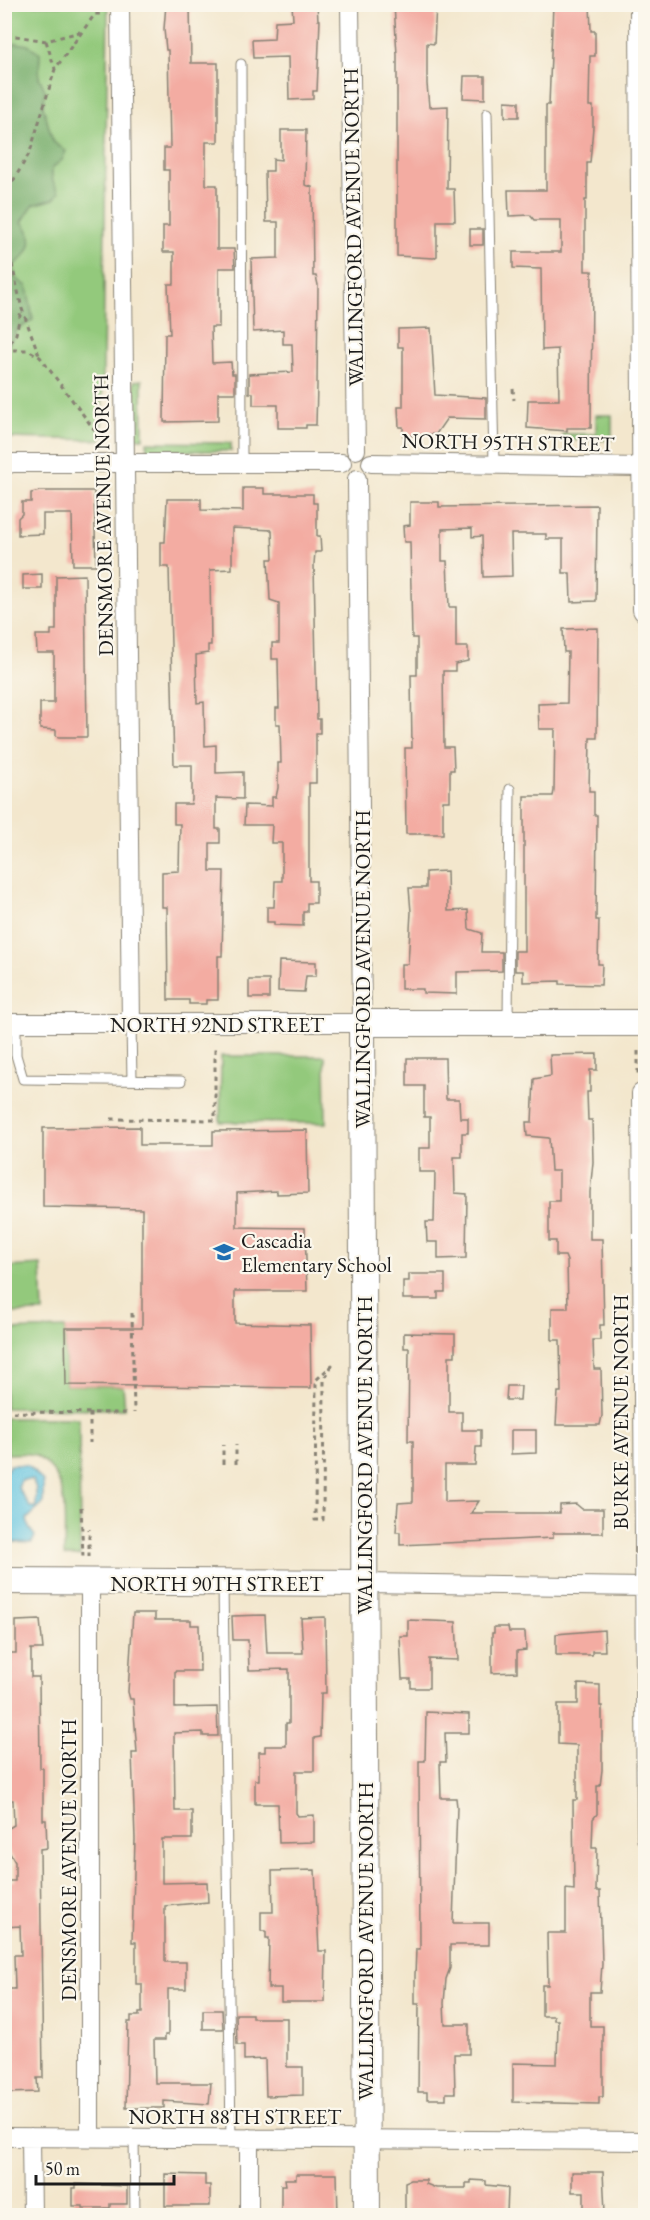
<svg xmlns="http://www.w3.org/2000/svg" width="650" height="2220" viewBox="0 0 650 2220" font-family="'EB Garamond',serif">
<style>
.green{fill:#93c97b;stroke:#58724c;stroke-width:1.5}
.forest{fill:#76ad6b;stroke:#496444;stroke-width:1.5}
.water{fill:#62c4e0;stroke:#3f707e;stroke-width:1.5;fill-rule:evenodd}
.building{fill:#f3aca2}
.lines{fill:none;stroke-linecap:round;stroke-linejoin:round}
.lane-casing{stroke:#888274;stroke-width:11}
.street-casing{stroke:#888274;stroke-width:20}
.secondary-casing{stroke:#888274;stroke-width:28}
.path{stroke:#888274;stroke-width:3;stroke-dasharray:4.5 4.5;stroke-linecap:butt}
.lane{stroke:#fff;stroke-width:9}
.street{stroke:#fff;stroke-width:18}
.secondary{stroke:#fff;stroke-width:26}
.labels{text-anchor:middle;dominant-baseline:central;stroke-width:4.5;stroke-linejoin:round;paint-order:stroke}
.street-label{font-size:21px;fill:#1c1c1c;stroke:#fbf7ec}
.poi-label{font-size:21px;fill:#1c1c1c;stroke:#fbf7ec;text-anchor:start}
</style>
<rect width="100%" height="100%" fill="#fbf7ec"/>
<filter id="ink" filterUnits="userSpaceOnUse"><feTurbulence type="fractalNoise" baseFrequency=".0167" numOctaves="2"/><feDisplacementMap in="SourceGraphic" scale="12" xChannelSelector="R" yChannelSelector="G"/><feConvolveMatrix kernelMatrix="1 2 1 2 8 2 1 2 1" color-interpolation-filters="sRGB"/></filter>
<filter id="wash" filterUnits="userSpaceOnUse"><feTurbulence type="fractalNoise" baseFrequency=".008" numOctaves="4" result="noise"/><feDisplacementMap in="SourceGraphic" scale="24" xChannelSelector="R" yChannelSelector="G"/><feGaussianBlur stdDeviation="1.35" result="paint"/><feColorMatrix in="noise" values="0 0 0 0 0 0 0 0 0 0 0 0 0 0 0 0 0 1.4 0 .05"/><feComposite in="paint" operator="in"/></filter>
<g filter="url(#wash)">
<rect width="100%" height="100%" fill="#f3e7cd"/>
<path class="green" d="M5,5H108L102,440L5,438Z
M142,380L143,438H135L134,381Z
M596,415H612V440H563V434H596Z
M147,442L231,443V451H147Z
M221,1056H325L326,1123L220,1122Z
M41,1265L43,1312L10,1313L8,1267Z
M65,1328L66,1385L123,1386L125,1409L5,1408L4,1330Z
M5,1418H79L80,1556H64C64,1520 72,1475 34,1455C27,1452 14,1454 7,1454Z"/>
<path class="forest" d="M16,43L28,45L40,53L39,77L45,90L43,106L53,142L66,151L62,160L52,168V179L59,193L54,199L33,205L22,222C37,239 31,253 14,265V277L27,286L33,320L17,330L5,351L4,51Z"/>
<path class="water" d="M10,1465H27L43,1481V1504L27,1519L29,1528L35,1536L32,1543L11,1542L8,1532L9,1513L4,1499L5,1473ZM21,1480H33L36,1489V1507H30L18,1488Z"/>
<g id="blocks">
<path class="building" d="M166,4H190L191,63H218V142H206V185H217V249H234L235,268H219V327H211L212,363L231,362L232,374H235V393H218V421L164,422L165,334H170L168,284H174V252H163V226H169V170H164V148H170L168,50H166L164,29Z
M292,4H317L318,20H320L317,91H313V99L289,100L288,57L253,58L252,40L274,39L275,21L293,20Z
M394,4H436L434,44L427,43V84L429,107L448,106L447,189H454L455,221H437V256L434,258L397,256V55Z
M553,4H590L591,31H595V56H590L589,106H593V127L590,163H587V200H585V271H592L591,428H567V431L527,428L528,400H559L558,349L542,350L541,269L513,268V252H561V220H534L530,215L509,216L508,190H546V105H549Z
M464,76H485V99L463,98Z
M505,101L519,102V117H505Z
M281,130H306L305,185L312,187L313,276H316L318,285L317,386L316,425H306V428H278V405H253V393H249V374L293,372L292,344H283V330L253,332L251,259L278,258V222H266L265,171H273V159L281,160Z
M470,229H483V245H470Z
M431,328L435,395L486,398V419L447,418L436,434L403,436V427H399L398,407H403V347H398V329Z
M243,488H264V494H313V503H317V536H320L321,552H315L314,564L316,670L317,719H320V733H316V783H309V881H316V903H307V912H303V926L274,925V922H267V907H274L275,881H282V843H271L272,825H244L245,805L272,806V797H276L278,788V763H281L280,724H276V708H279L278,659H272V643H279V603L270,600L268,559H273L272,530L232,528V569L210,570L211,645H208V653L196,655L197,703L204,702L205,746L216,745V773L243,772V799L216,798V829H220V843H210V871H224L222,956H218V1000H206V1004H189V1000H168L167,907H162V872L179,871L180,824H174V804H191L192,800V765H174L169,567H161V542H165L167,499H201V510L243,511Z
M40,491H94L96,565H73L72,514H43V534L18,535V518L22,514V502H31V493Z
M410,502H439V507L597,505L596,601L571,602L570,573H563V539H546V534H511L512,576L483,577L482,536L472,537V528L442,529V561H447L449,607H456V647H468V661L455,664V671H443L444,747H453L454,770H450V801H443V834H406L405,748H412L411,675H417V638H412L410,542H404L403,526L410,525Z
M42,574V589H23V575Z
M85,575L87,737H59L56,736V730L40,729V703H54V653H37L36,635H51V630H56V576Z
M598,628L597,738H590L589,791H594V815H597L596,920H599L598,964H602L601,985L560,984V981L523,982V971H515V951H524V796H553L554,791L555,729H539L538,704L567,703L568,652H564L563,629Z
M447,871L448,911L468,910L469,929L482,933L481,952H502V971L457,972V994L423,993V989H401V964H408L411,912L409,888H426V872Z
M279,961L316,962V976H306L304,992L278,991Z
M249,980H269V998H249Z
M597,1054V1070H590V1092H587L588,1120H592L593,1162L590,1192V1239H602L604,1325H600V1340H593L594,1369H601L602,1416L600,1425H556L558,1392H561L560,1340H552V1308H568L567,1261L565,1256H556V1241H549V1201H559V1171H551L549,1138L527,1136L526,1122H532L534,1079L551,1076L550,1055Z
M407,1058H445L446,1099H459L460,1118H468V1133H462V1157H454L455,1193L467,1194L466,1258L438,1259V1242H427L426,1222H434L435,1172H419V1148H430V1117H424V1086H407Z
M140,1127V1145H213V1131L307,1130L308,1193L277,1194V1191L237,1193V1227L305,1228L307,1291H235V1323L310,1325L311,1388L66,1385L65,1328H142V1209L43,1207V1128Z
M409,1274H445V1292H438V1299H403V1281H409Z
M404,1333L455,1334V1356H449V1412H462V1430H481V1447H476L475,1465H445V1502L479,1501L471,1513H560V1505L576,1504L582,1509H603V1533H553V1538L400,1545V1532H396L398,1503L413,1502V1441H408L409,1348H404Z
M507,1386H521L520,1400H506Z
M511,1430H536V1453L511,1454Z
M133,1613H155V1620H191V1625H199L200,1671H175V1708L217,1707L218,1736H203V1732L174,1733L175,1811H192V1839H162V1883L207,1882L208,1902L165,1906V1962H186V1989H168V2035H165V2040H154L155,2083H211L209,2104L164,2101V2108H126L128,2022H131V2016H139V2013H142V1984H136V1942H132L135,1839L132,1753H137L133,1699H130L128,1692Z
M265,1615L267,1653H303L301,1618L325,1617L326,1693H321L320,1737L314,1738V1771H296V1813L298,1816L314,1815V1842L279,1843L278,1804H255V1780H259V1752H265V1746H286V1723H289V1669L249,1670L248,1640H233L232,1616Z
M40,1620L43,1649H31V1677H39L40,1768H43V1820H46L47,1848L40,1849L43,2078H37L38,2092L7,2093L4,2091V2024H8V1989H15L14,1955H21L20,1926L4,1927L6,1881H15V1862L4,1843V1831L14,1825L13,1800H5L4,1679L6,1653H16V1621Z
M408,1620L456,1622L458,1660L429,1659V1688H411V1679H402L400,1636H408Z
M494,1627H508L509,1632H525L526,1650L517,1651V1672L492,1673V1633H494Z
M604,1630L605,1651H592V1655H556V1634Z
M578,1684L600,1685V1706H602V1770L600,1786H597V1814L593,1819L592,1848H597L596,1891H600L602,1964L600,1992H590V2026H603V2097H599V2104L513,2102V2063L557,2064L558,2020H554V2016H542V1985H548L547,1933H566V1889L574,1890L573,1800H577V1745L558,1744V1704H578Z
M426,1712L469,1714V1733H445L446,1762H440L441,1798H456L457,1807L453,1923H489V1945H450V1968L446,1979L444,2003L445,2024H469V2054H454L455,2093H446V2099H427V2092H418L419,2004H415V1975L416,1949H420L419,1761H425Z
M315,1870L319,1951H326L325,2002H281V1988H268L269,1938H266V1931H261V1912H273L272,1871Z
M203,2010H222L223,2029H203Z
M236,2014H252V2018H287V2067H303V2095L266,2096L265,2059L244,2060V2045H237Z
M572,2172H603L605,2212H584V2192H572Z
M165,2174L205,2175V2185H210V2206H165Z
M296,2174H337L338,2216H281V2185H286L285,2179H296Z
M410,2180H426V2184L436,2188H466V2183H471V2180L486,2181V2185L505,2187L508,2189L507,2213H405V2182Z
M76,2184L127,2186V2204H110V2208H83V2206H73V2188H76Z"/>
</g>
</g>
<g filter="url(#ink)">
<use href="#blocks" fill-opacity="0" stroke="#888274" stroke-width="1.5"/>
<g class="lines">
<defs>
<path id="lane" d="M490,4V5
M241,64L242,463
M487,113L494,465
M508,1021L510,789
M16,1023V1055L23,1079L181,1081
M131,1025L132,1080
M223,1585L231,2138
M134,2137L135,2216"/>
<path id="street" d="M120,4L131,1025
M350,4L356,450
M371,463L646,467
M4,465L13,463H342
M4,1023H362L357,479
M641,1093L646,1838
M90,1582V2137
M364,1583L646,1587
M4,2137L646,2141
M31,2137L32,2216
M249,2138V2216"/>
<path id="secondary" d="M643,4L646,609
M4,1581L364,1583
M367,2216L362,1023H646"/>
</defs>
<use href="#lane" class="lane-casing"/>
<use href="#street" class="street-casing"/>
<use href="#secondary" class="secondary-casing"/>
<path class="path" d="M4,24L10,35L46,41L80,32
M46,41L55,69
M4,42L10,35
M4,197L30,152L55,69L95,14H102
M4,229L22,309L39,355
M4,350H28L40,357L102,440
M5,350L16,334L21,311
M513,389L514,400
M638,1051V1076
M111,1119L215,1120V1044
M132,1313L134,1413
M332,1365L324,1380L323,1520H315L316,1380Z
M4,1412L126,1413
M90,1413V1443
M223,1464V1445
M236,1464V1445
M81,1507L83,1557
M89,1557V1529"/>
<use href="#lane" class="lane"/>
<use href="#street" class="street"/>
<use href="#secondary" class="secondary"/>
</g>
</g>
<defs>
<symbol id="school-bare" viewBox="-9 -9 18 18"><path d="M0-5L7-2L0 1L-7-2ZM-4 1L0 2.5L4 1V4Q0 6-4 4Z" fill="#1f6fb2" stroke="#fbf7ec" stroke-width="2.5" paint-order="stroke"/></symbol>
</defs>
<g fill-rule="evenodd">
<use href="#school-bare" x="209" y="1237" width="30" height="30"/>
</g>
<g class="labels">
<g class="street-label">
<text transform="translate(353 227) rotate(-91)">WALLINGFORD AVENUE NORTH</text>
<text transform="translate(508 442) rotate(1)">NORTH 95TH STREET</text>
<text transform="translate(103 515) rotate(-91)">DENSMORE AVENUE NORTH</text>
<text transform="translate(362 969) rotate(-90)">WALLINGFORD AVENUE NORTH</text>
<text x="217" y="1024">NORTH 92ND STREET</text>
<text transform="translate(620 1412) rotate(-90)">BURKE AVENUE NORTH</text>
<text transform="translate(364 1455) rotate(-90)">WALLINGFORD AVENUE NORTH</text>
<text x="217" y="1583">NORTH 90TH STREET</text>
<text transform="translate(68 1860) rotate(-90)">DENSMORE AVENUE NORTH</text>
<text transform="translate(365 1941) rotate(-90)">WALLINGFORD AVENUE NORTH</text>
<text x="235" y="2116">NORTH 88TH STREET</text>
</g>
<g class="poi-label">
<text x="241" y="1240">Cascadia<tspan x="241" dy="24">Elementary School</tspan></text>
</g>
</g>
<rect width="650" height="2220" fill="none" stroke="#fbf7ec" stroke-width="24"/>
<path d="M36 2175v9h138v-9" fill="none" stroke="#1c1c1c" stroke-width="3"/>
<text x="45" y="2175" font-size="18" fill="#1c1c1c" stroke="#fbf7ec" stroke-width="4.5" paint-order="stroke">50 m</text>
</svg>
